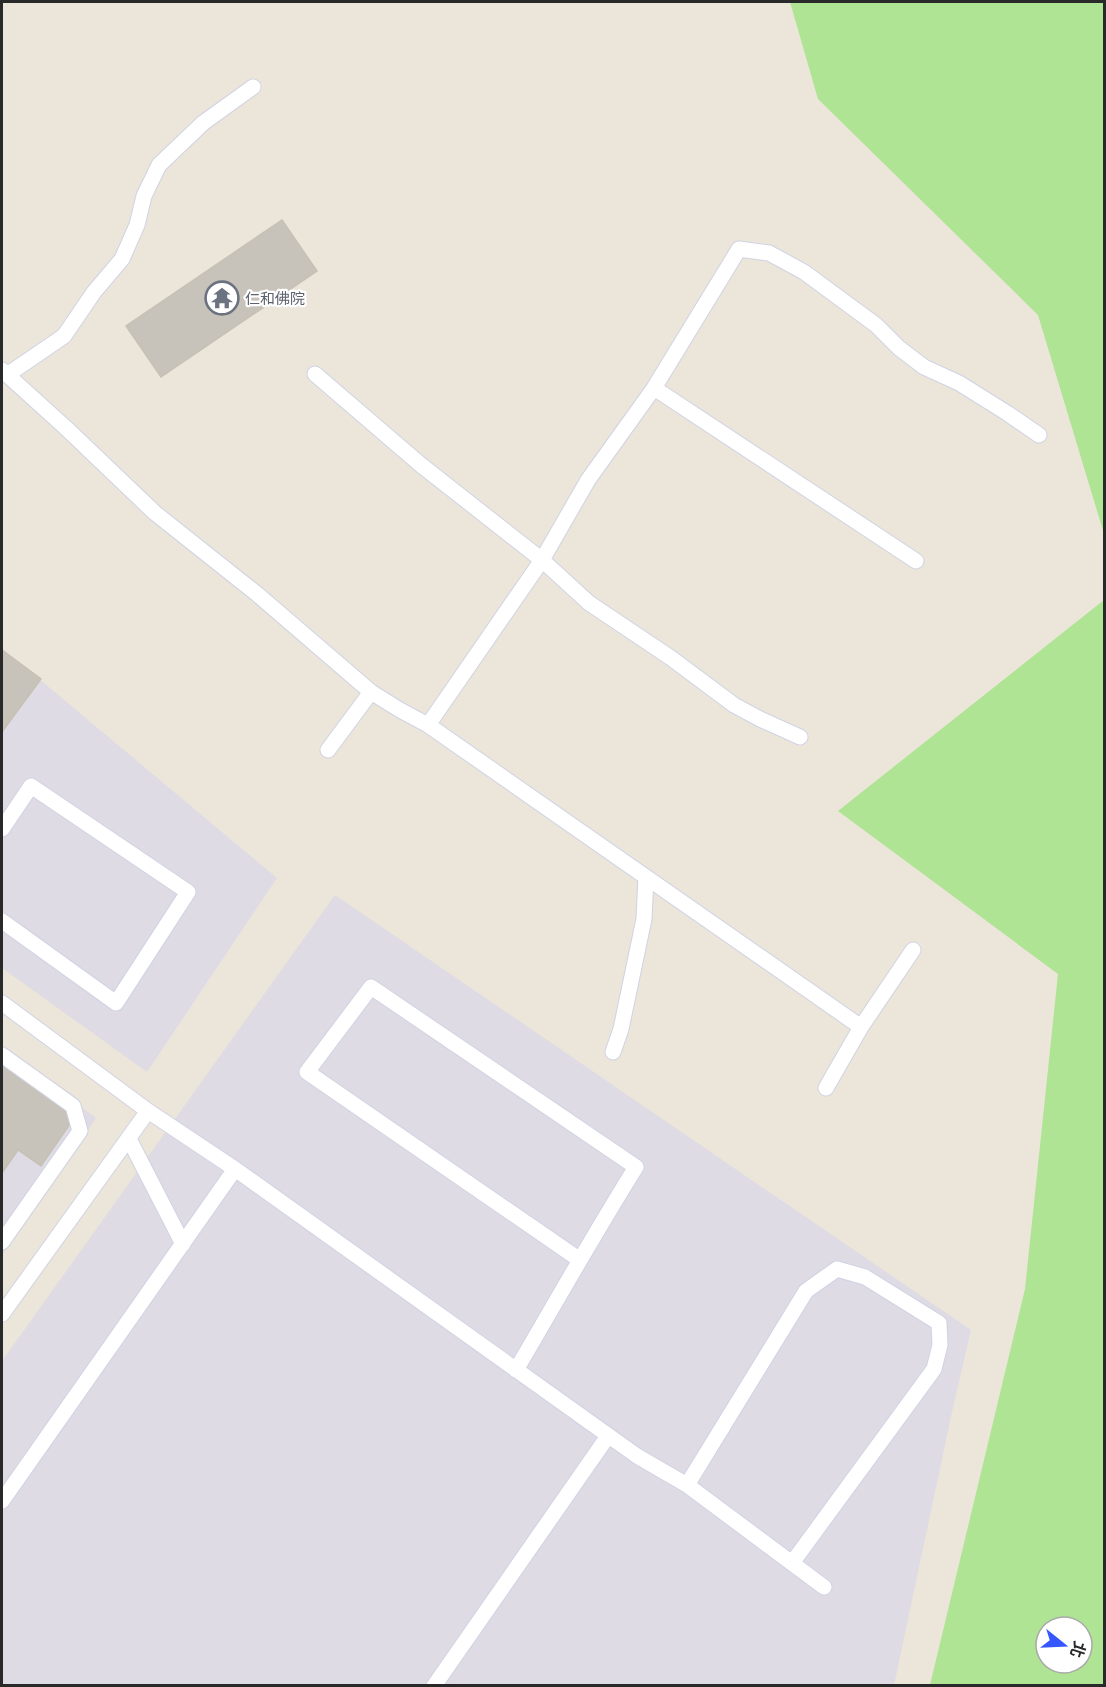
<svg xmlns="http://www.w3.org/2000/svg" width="1106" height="1687" viewBox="0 0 1106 1687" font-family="Helvetica,'Noto Sans TC',sans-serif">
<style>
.industrial{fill:#dedbe4}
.green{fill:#afe495;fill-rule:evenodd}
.building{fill:#c7c2ba;stroke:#c7c1b4;stroke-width:1.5}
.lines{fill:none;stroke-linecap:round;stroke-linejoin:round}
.service-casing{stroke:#d0d3e3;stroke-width:17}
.service{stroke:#fff;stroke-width:15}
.labels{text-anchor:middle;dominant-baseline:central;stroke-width:4.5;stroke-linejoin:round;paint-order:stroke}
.worship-label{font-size:15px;fill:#5b616d;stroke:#fff;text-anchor:start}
</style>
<rect width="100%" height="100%" fill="#ece5da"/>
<path class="industrial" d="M2,648L277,878L147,1072L2,968Z
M335,895L971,1330L952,1412L894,1685L2,1686V1361Z
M2,1048L96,1118L2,1255Z"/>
<path class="green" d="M790,2H1104V534L1038,315L818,99Z
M1104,600V1685H930L1025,1289L1058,974L838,811ZM1046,1627H1082V1663H1046Z"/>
<path class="building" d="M282,220L317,271L161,377L126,326Z
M2,650L41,679L2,732Z
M2,1055L79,1111L41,1166L18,1150L2,1173Z"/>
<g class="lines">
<defs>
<path id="service" d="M2,370L66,428L155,513L257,594L371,692L400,710L428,725L861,1027
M315,374L421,465L542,560L589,603L671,658L734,705L760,719L800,737
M7,375L64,336L94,292L122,259L137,225L144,196L159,165L203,123L253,87
M654,388L916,561
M428,725L542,560L588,480L654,388L739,249L769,253L804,272L876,325L899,348L924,367L959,383L1007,413L1039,435
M328,750L371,692
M2,829L31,786L188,892L116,1003L2,921
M2,1003L148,1111L235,1169L637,1456L687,1485L824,1587
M613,1052L621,1029L644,919L646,877
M2,1055L73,1106L80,1131L2,1242
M826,1088L861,1027L913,950
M129,1139L183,1244
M2,1314L148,1111
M516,1370C556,1302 594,1234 636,1167L371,987L307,1072L580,1260
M687,1485L806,1291L837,1269L865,1277L939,1323L940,1345L934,1369L792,1563
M2,1501L235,1169
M434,1686L608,1436"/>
</defs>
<use href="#service" class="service-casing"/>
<use href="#service" class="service"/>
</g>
<defs>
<symbol id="temple-ring" viewBox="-11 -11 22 22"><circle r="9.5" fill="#fff" stroke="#6b7280" stroke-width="1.5"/><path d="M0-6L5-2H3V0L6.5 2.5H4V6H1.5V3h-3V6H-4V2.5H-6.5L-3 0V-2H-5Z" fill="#6b7280"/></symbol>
</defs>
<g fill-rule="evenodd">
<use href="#temple-ring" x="203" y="279" width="38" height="38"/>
</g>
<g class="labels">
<g class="worship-label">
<text x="245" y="298">仁和佛院</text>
</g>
</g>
<rect width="1106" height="1687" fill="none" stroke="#292929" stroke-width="6"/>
<g transform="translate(1064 1645) rotate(108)"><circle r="28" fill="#ffffff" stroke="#a9a9a9" stroke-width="1.5"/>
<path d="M0-4.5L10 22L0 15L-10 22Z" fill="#3657fe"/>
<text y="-9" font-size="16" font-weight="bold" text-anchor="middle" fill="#292929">北</text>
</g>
</svg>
